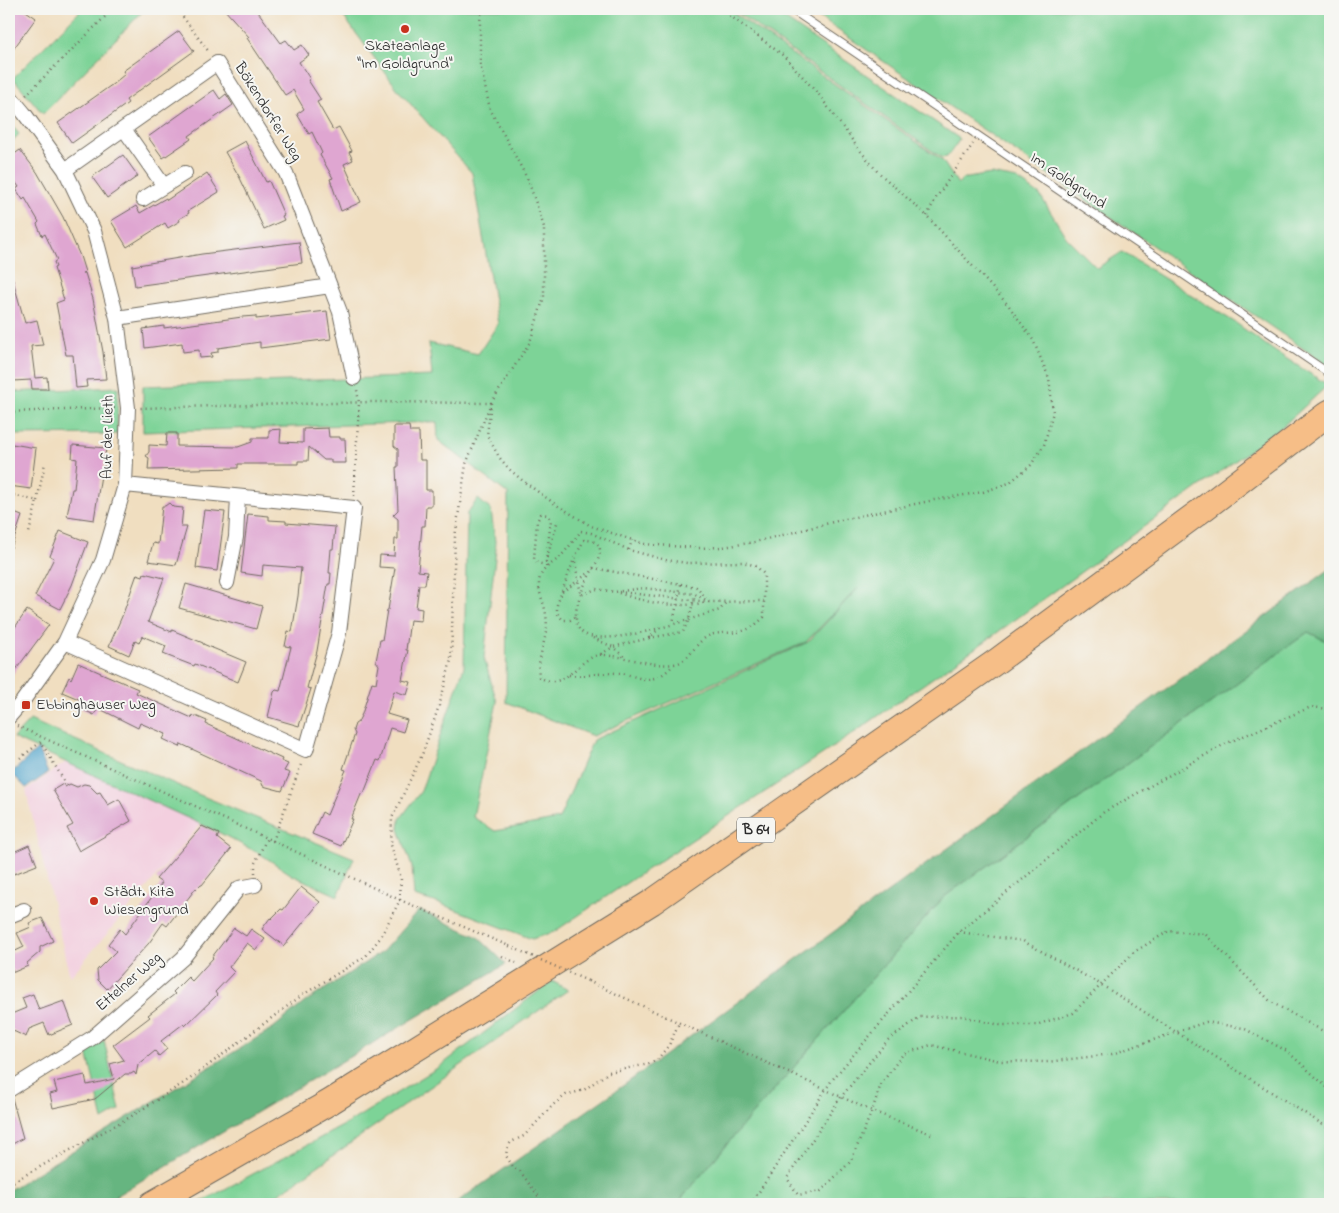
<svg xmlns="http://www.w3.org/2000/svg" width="1339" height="1213" viewBox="0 0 1339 1213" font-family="'Indie Flower',sans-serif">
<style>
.built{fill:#f3cfdf}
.green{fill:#7dd397;stroke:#547f61}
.forest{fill:#66b580;stroke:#487056}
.water{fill:#51a4cc;stroke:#3e687c}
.building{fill:#dfa6d1}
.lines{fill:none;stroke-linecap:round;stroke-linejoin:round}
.lane-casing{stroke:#706a5f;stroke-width:9}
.street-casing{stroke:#706a5f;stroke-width:16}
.highway-casing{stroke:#706a5f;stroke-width:27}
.path{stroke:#706a5f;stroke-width:2.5;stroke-dasharray:1 4;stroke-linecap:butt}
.lane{stroke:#fff;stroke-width:7}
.street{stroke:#fff;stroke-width:14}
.highway{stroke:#f6be87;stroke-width:25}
.path-bridge{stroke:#706a5f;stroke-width:2.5;stroke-dasharray:1 4;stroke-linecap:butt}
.poi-dot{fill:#c8321e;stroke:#f6f6f2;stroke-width:2}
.labels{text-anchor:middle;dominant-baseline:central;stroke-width:4;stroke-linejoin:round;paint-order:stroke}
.shield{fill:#f6f6f2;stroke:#686867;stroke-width:1}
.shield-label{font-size:15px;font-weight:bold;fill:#2b2b2b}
.poi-label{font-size:16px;fill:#2b2b2b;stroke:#f6f6f2;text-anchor:start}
.street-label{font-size:16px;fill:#2b2b2b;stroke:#f6f6f2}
</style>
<rect width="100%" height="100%" fill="#f6f6f2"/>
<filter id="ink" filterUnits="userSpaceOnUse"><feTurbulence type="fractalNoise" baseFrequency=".02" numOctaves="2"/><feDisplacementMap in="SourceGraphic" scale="10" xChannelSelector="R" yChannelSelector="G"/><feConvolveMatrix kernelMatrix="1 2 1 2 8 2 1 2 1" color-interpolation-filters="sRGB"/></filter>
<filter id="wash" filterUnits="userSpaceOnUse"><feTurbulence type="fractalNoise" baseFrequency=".0096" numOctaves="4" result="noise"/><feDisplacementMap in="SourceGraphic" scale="20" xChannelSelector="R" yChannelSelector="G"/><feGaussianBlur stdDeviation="1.12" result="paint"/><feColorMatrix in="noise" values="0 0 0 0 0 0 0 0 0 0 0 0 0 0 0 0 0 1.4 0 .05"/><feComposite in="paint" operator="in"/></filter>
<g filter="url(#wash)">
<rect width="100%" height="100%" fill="#f0dec0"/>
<path class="built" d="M66,762L201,824L70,977L26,790Z"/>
<path class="green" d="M82,9H145L43,114L13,78Z
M338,9H728L942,160L958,184L962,179L991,174L1017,179L1040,195L1066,237L1097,268L1122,252L1236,323L1273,350L1328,385L1282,427L987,640L838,744L634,878L554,932L532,939L441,904L414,896L412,867L399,829L400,819L421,791L464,667L467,513L478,499L491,510L496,549L484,658L497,702L473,817L495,831L559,819L593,740L808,642L858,588L806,642L593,736L506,702L508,494L438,440L437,422L143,432V386L432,376L429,343L478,354L498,324L472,173L399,91Z
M732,9H770L960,139L947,157L942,158Z
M807,9H1330V367Z
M9,122L19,134L9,145Z
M118,387L117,434L9,435V392Z
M1308,632L1330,643V1204H677L743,1125L944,897Z
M30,720L200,795L354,858L338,896L292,875L262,855L218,832L13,738Z
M552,981L568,990L264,1204H197L348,1123L439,1067Z
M104,1040L120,1110L103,1120L87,1052Z"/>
<path class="forest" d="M1330,569V643L1308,632L944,897L743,1125L677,1204H454L624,1085Z
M419,910L478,937L506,964L102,1204H9V1190L273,1028L305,1002L383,951Z"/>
<path class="water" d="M38,749L48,773L26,788L11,773Z"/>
<g id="blocks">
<path class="building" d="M9,9H23L36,18L9,55Z
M224,9H256L281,43L286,40L294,50L302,45L309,55L299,62L310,79L308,80L321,100L317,102L333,130L339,127L352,151L349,152L353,160L344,164L361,202L341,211L330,179L333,178L320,155L322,153L312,132L309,134L297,114L304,109L293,90L285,95L247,38L249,37Z
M179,31L194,51L126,100L128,103L72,143L58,123L113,84L125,74L123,71Z
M214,90L220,99L226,94L233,105L189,136L191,139L163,158L148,137Z
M245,141L266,182L269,181L284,215L282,216L284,220L264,229L240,178L225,152Z
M20,150L37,172L63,217L80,256L85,272L82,273H85L93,299L103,352L106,379L86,380L87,387L76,388L73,355H66L56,303L64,300L54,268L56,267L54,262L57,260L45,234L42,236L37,224L39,222L25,198L23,200L16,189L19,187L9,173V158Z
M123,155L138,176L107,198L92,177Z
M207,173L219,192L188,211L189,213L179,219L180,221L168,228L165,223L127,247L111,221L136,206L140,213L166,198L167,200Z
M299,242L302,263L135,286L132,266L202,254Z
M9,277H12L25,323L37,320L43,345L31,346L35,378L47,377L48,389H32L31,380L13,381L12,374L9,375Z
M327,311L331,339L260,348V342L218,348V352L211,353L212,357L200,358L199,350L183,352L182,343L145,348L143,329L164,326V328L242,317L256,316V319Z
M394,426H409L410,432H419L420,460H426V490H432V506H426L425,526H422L418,571L427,572L425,585H419L416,608L422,609L421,621L410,620L406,650H408L402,680L411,682L407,695L394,691L387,714L407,720L403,732L390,728L380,761L377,760L364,793L362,792L351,819H353L341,846L312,834L322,812L327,815L346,770L343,769L355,734L353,730L355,724L358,722L362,714L372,682L376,683L379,665L376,661L380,640H382L387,610H388L395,568L379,567L380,555L394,556L395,539H398V519L393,515L398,510L396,467H398V449L394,446Z
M328,428L329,437H340V439H345L346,463H331V460H324L309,447L308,461H298V464H238V468L148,470L149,458L146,456L149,452V445L166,446L167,433H177V446L238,447L252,442V438H269V430L281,429L280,442L303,443V429Z
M12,444L36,448L31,489L9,486V467Z
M73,445L106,448L103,475H101L94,520L67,516L72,489H74L77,459L72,458Z
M169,503L173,507L183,508L181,527H187L176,565L148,561L153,543L158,544L162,506H165Z
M204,510L225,512L217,571L196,568Z
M9,511L22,516L11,548H9Z
M248,514L269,516V520L286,521V523L335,527L333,549H331L329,573H331L330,584H328L317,651L307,688L311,689L299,726L268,717L274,692L276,690L280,691L291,647L285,646L288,631L292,632L298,596L301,568L263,565L262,576L241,573Z
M60,531L88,542L72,585L60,609L35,596L54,558L50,556Z
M144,573L164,578L148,622L172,632V630L203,643V644L246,662L238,682L195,664L194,666L163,654L166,646L142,636L139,643L135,641L129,655L109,646L123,614L137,574L143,576Z
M186,584L262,606L256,629L179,608Z
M27,610L49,625L9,679V636Z
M78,663L138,689L136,693L192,718L193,715L207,721L206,724L282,759L281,761L288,764L284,771L290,773L282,791L263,786L261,781L181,744L180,747L163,739L166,734L140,723L138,728L98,708L94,715L78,707L81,700L62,692L69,677L71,679Z
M63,784L65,787L70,784L77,787L84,784L89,785L97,793L100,792L108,805L119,799L131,821L79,851L67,828L73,825L53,790Z
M202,826L219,834L217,838L231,849L202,885H201L197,889L196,888L167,926L163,923L149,943L107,989L98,980L97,970L116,951L108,944L120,929L125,934L162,883L156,879Z
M29,845L37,865L14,874L9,862V854Z
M301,887L320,902L284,946L262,929L270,918L271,919L281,909L283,910Z
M42,918L53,941L40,947V952L27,963L28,966L14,972L12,969L9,971V954L24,947L17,933L31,927L29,923Z
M234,928L246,936L251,929L265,939L256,950L247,943L229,967L234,972L215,992L217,995L185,1026L183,1024L161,1041L167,1049L159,1056L155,1051L138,1065L136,1075L134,1072L131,1074H125L95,1099L53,1108L50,1094L57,1092L54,1082L85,1075L87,1085L114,1079L110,1064L124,1060L113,1045L150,1017L148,1015L175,994L173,992L188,977L192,981L213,958L212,957Z
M33,994L39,1010L64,1001L73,1025L49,1035L44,1023L29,1029L26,1037L9,1029V1015L26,1008L22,998Z
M12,1098L23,1138L9,1146V1099Z"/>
</g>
</g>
<g filter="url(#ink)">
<use href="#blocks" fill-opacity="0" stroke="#706a5f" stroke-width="1"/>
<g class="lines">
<defs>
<path id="lane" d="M791,9L1330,374"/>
<path id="street" d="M9,95L24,113L65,170L94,231L117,318L128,408L125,485L103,560L65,642L22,702L9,717
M124,129L164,186L143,199
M65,170L217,63L286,173L330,286L117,318
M164,186L185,173
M330,286L340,312L354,378
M227,583L236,537L238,497
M65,642L306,750L339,633L354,508L125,485
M9,916L24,910
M9,1090L92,1038L183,958L239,888L255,885"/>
<path id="highway" d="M152,1204L330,1102L652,902L997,661L1206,507L1330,412"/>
</defs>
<use href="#lane" class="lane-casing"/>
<use href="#street" class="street-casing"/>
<use href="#highway" class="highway-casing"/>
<path class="path" d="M177,9L209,52
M482,9L480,21V64L490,109L528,180L544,227V297L530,342L491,403L487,435L499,457L509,469L523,481L555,504L591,526L644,544L698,548L723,547L755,542L841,520L934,500L983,492L1009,483L1031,465L1044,445L1053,412L1049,378L1033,340L1009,306L927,216L877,171L858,148L819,95L784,56L721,9
M26,95L113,9
M927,216L936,198L973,144
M9,412L115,408
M9,494L37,501L29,533
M354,496L359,403L357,390
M37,501L45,463
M581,531L591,533L629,550L666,560L687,563L743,562L756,566L764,574V617C756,625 749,630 738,632C727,634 714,631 705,638C693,646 689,662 674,664C656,667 631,658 613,656C609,656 603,654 598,655C575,661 566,692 539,677C536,656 550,636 546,615C545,603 536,591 540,577C544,567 552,564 559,558C567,550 574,540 581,531Z
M629,550L632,540
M575,562L581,595L596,589L615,592L643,588L695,594L709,602
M546,567V562L551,520L548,515L541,514L537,521L534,559L537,563L542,564L546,562L557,523
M593,568L681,584L673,623
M681,584L696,587L706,598
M562,592L590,572
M619,592L709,602L764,601
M619,593C646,603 678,609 707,602
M575,617L570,620H563L557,613V605L574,559L584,540C592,540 600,542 600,551C600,558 596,563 593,569C585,583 568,615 580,630C598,653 694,617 720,610L727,601
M593,638L613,647L624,657
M649,638L683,632L689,619L695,594
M601,654L613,647L649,638L661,627
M569,675C586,677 603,672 620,673C631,674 643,682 654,678C662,676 668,671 673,665
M17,726L273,841L400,900L509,946
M20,758L41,742L66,784
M273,841L302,762
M255,873V863L267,838
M959,932L1023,941L1100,984L1330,1129
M502,956L516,963
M588,981L872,1111L934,1135
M1330,1035L1271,1002L1205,934L1169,931L1134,952L1073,1013L1036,1025H1000L962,1016L920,1017L888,1040L841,1097L787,1178L798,1195L821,1191L851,1161L872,1111L881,1084L903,1054L931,1045L1000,1061L1047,1062L1112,1054L1206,1022L1243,1028L1287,1051L1330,1090
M9,1184L130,1117L190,1079L301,996L366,956L380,938L400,900L401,878L391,845L392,818L422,755L440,703L451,660L455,537L466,464L491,403L371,402L140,408
M544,1204L520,1171L514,1168L506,1156L507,1148L511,1142L524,1136L553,1105L566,1095L584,1090L609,1072L649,1064L657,1060L669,1045L679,1023
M751,1204L832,1080L959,932L1104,812L1225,744L1311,707L1330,709"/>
<use href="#lane" class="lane"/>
<use href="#street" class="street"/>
<use href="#highway" class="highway"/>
<path class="path-bridge" d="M509,946L588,981"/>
</g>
</g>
<g class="poi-dot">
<circle cx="405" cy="29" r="5"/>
<rect x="21" y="700" width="10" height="10" rx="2.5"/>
<circle cx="94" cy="901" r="5"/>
</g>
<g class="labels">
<rect class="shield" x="737" y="817.5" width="38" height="25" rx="4"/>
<g class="shield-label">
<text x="756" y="830">B 64</text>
</g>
<g class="poi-label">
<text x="405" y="46" text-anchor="middle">Skateanlage<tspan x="405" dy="18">"Im Goldgrund"</tspan></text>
<text x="36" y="705">Ebbinghauser Weg</text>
<text x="104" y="892">Städt. Kita<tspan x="104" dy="18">Wiesengrund</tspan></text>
</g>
<g class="street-label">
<text transform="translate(268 112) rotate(58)">Bökendorfer Weg</text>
<text transform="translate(1068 181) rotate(34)">Im Goldgrund</text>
<text transform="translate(108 437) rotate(-89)">Auf der Lieth</text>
<text transform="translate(129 982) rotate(-41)">Ettelner Weg</text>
</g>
</g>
<rect width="1339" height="1213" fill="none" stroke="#f6f6f2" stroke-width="30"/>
</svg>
